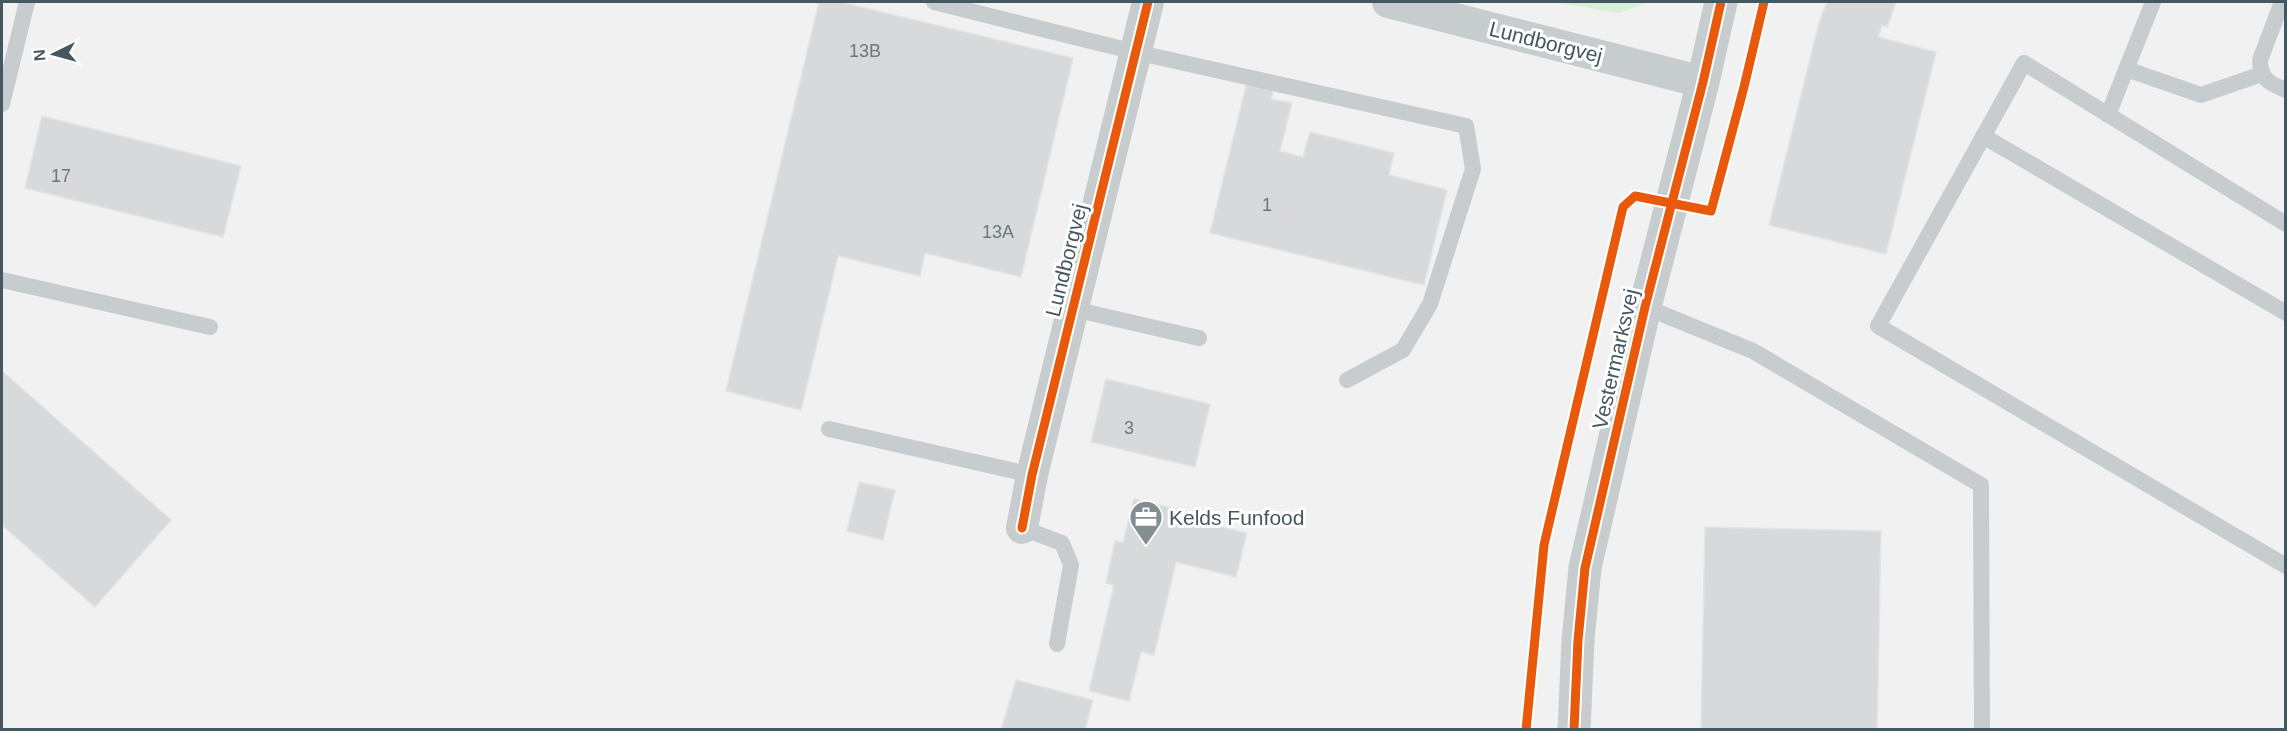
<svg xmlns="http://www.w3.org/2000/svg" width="2287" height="731" viewBox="0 0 2287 731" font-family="Helvetica,sans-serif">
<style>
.green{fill:#d3f2d9}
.building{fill:#d8d9da;stroke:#e2e3e4;stroke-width:1.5}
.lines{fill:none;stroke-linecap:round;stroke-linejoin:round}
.service{stroke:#c7ccce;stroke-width:16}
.minor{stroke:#c7ccce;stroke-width:32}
.tertiary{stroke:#c7ccce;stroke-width:33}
.cycleway-casing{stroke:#fff;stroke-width:13}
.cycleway{stroke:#e8590c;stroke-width:9}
.labels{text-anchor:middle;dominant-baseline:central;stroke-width:6;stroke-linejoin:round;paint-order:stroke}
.number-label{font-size:18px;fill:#6b797e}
.street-label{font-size:21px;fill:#46585f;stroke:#fff}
.poi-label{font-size:21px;fill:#46585f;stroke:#fff;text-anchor:start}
</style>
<rect width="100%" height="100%" fill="#f1f1f1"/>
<path class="green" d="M1552,2H1649L1620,13Z"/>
<path class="building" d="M819,2H840L1073,58L1021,277L925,253L920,276L838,256L801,410L726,391Z
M1827,2H1896L1887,27L1882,25L1878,37L1936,52L1886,254L1769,225L1819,23Z
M1247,82L1274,88L1271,99L1292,103L1280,151L1303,157L1310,132L1394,153L1389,175L1447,190L1424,285L1210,233Z
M42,116L241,166L223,237L25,188Z
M2,371L171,520L95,607L2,525Z
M1106,379L1210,404L1195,467L1091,442Z
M859,482L895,490L883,540L847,531Z
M1134,499L1189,512L1188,519L1247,533L1236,577L1176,562L1154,655L1141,652L1129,701L1089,691L1114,585L1106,583L1115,541L1123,543Z
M1705,527L1881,531L1877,730H1701Z
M1016,680L1093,700L1085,730H1001Z"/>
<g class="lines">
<path class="service" d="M934,2L1135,52L1466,126L1473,169L1430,304L1403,350L1347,380
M2282,2L2260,60C2260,79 2270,84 2286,90
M2126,69L2201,95L2262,74
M2,104L27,2
M2108,115L2153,2
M1983,136L2286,313
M2286,224L2024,63L1878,326L2286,566
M2,280L210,327
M1645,307L1753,351L1981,485L1982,730
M1073,309L1199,338
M829,429L1032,475
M1022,528L1062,543L1071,565L1057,644"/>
<path class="minor" d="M1388,2L1703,82
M1022,528L1032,475L1148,2"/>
<path class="tertiary" d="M1574,730L1578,640L1585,568L1645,307L1703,82L1721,2"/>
<defs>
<path id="cycleway" d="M1022,528L1032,475L1148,2
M1526,730L1544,545L1623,207L1635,196L1711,211L1744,87L1764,2
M1574,730L1578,640L1585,568L1645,307L1703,82L1721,2"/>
</defs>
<use href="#cycleway" class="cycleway-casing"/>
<use href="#cycleway" class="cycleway"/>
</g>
<defs>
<symbol id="office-pin" viewBox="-11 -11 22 30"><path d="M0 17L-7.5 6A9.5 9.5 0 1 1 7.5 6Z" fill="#828e92" stroke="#fff"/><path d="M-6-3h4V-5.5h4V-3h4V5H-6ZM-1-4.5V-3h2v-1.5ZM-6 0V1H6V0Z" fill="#fff"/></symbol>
</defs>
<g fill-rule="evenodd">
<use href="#office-pin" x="1127" y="498" width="38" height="52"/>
</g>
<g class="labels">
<g class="number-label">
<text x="865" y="51">13B</text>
<text x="61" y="176">17</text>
<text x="1267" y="205">1</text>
<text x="998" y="232">13A</text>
<text x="1129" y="428">3</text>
</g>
<g class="street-label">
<text transform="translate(1546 42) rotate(14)">Lundborgvej</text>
<text transform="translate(1066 260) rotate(-76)">Lundborgvej</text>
<text transform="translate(1615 359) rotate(-77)">Vestermarksvej</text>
</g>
<g class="poi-label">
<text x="1169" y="517">Kelds Funfood</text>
</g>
</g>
<rect width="2287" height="731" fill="none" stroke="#46585f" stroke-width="6"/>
<g transform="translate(54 54) rotate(265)" stroke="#ffffff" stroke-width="4.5" paint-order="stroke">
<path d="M0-4.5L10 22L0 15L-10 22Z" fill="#46585f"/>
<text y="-9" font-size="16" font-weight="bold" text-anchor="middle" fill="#46585f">N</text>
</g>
</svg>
